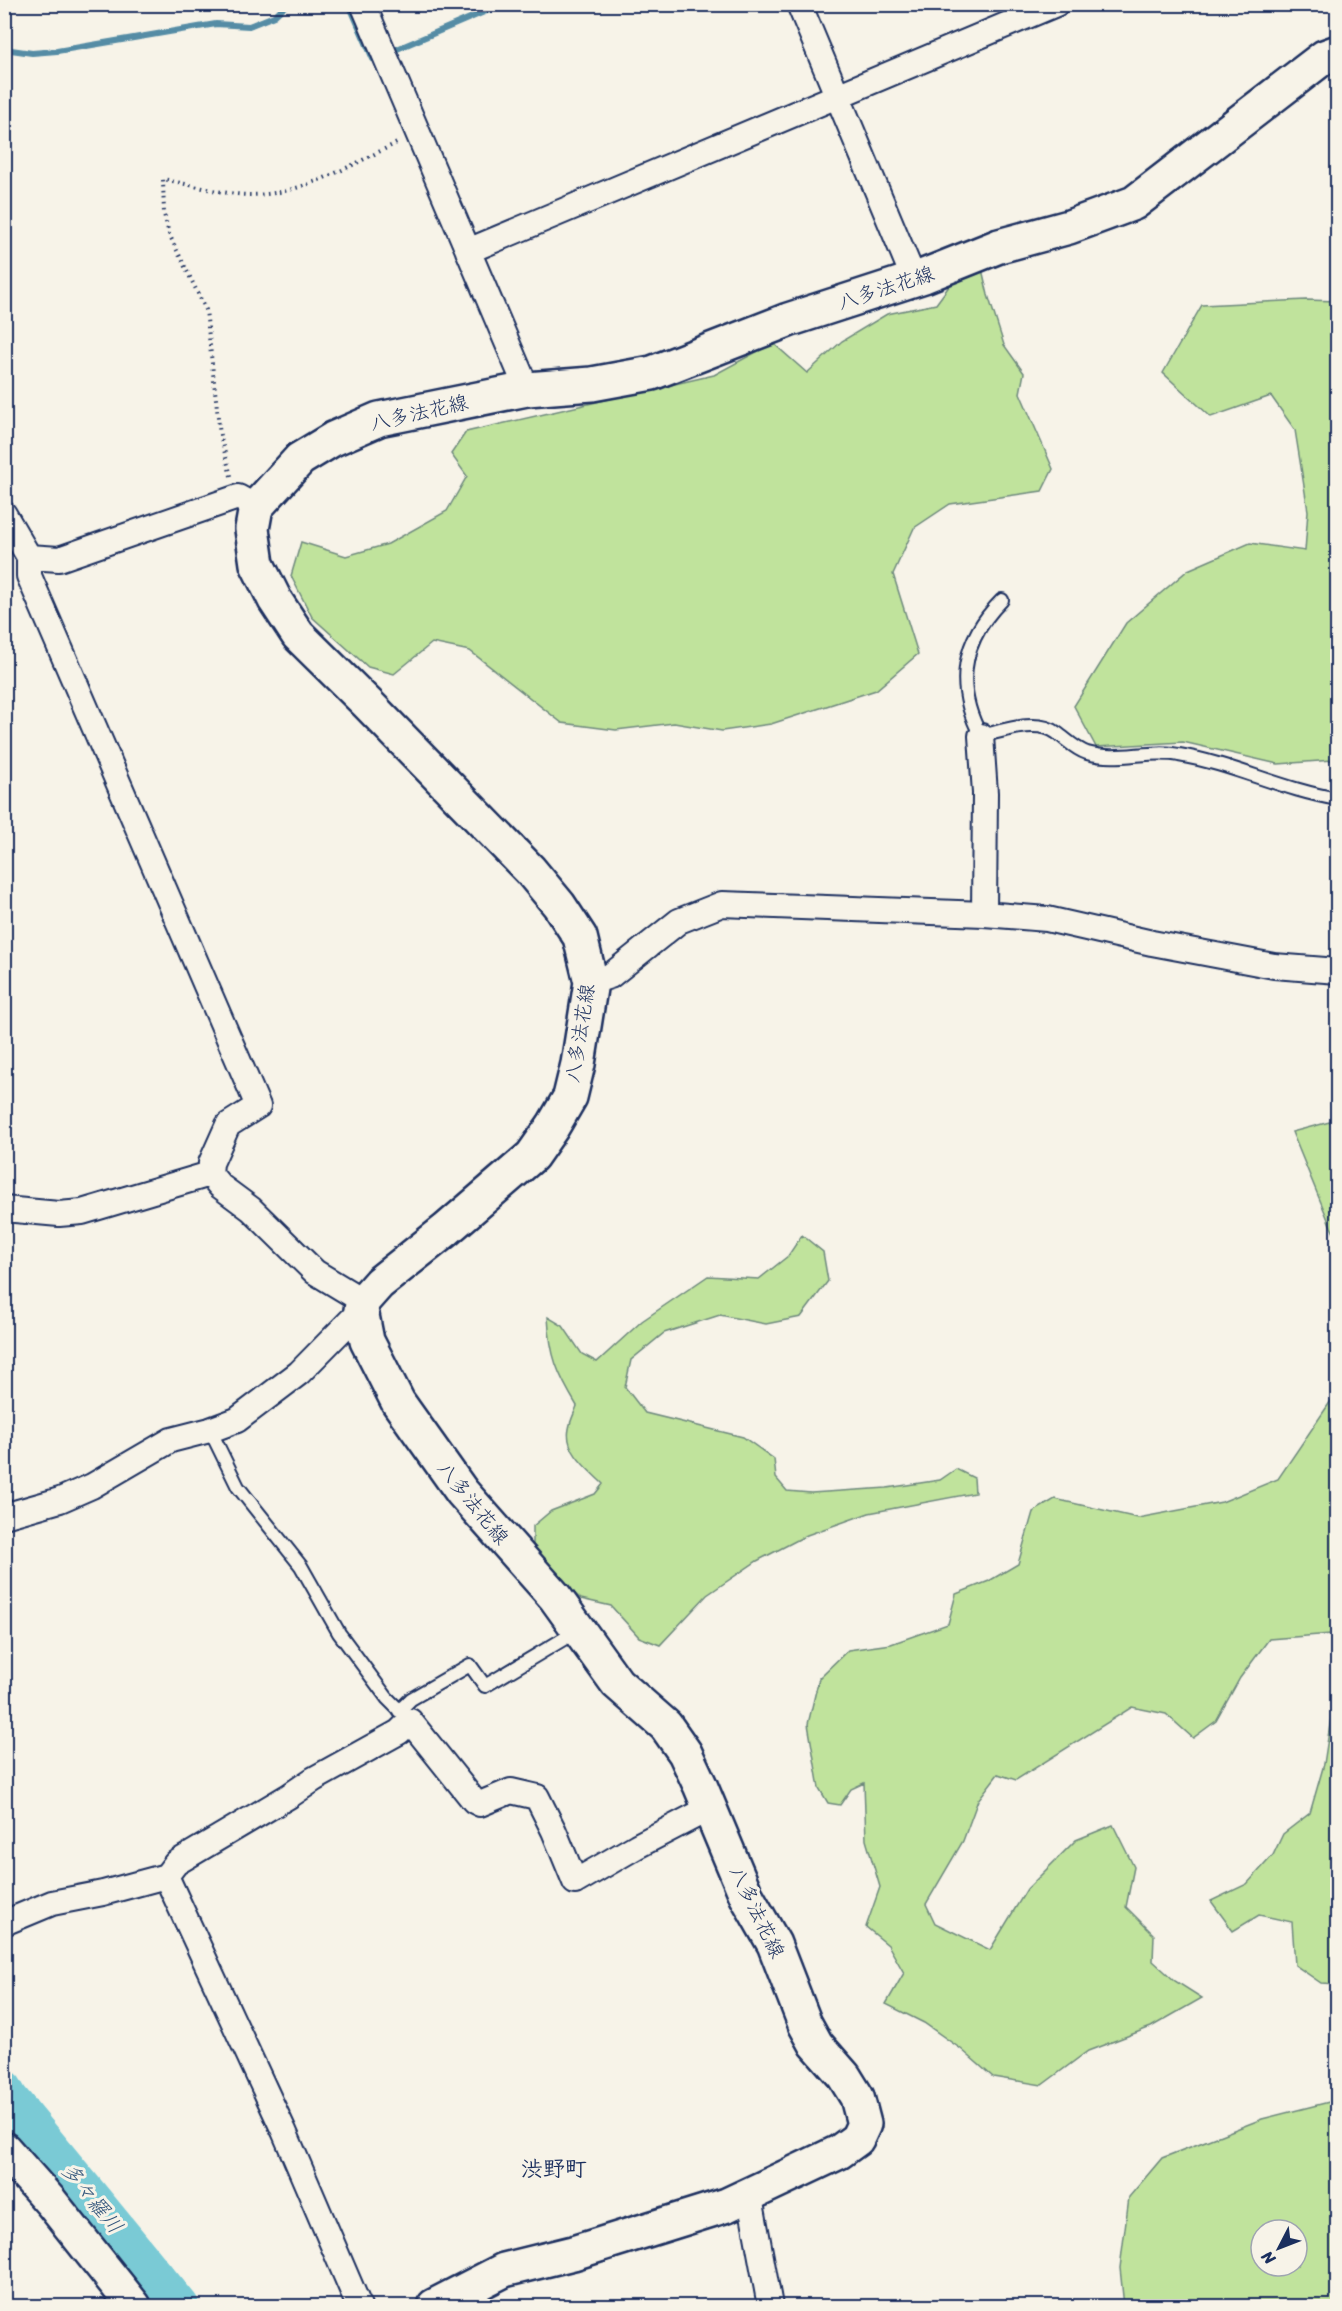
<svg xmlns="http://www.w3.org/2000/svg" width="1342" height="2311" viewBox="0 0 1342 2311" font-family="Sriracha,'Klee One',sans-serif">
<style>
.green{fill:#c0e39c;stroke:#6e897d;stroke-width:1.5;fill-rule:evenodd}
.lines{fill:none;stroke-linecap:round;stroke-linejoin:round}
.stream{stroke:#548ca5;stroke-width:6}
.river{stroke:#7acad5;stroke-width:38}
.lane-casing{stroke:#1b2f5e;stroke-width:16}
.street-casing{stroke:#1b2f5e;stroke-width:28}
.secondary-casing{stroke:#1b2f5e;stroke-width:38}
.path{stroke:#1b2f5e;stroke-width:4;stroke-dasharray:1.5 4.5;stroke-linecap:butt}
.lane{stroke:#f7f3e8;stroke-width:12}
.street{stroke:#f7f3e8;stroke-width:24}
.secondary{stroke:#f7f3e8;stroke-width:33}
.labels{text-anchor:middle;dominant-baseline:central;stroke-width:6;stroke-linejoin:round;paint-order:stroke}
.street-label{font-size:20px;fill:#1b2f5e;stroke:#f7f3e8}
.water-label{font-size:21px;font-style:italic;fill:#33567c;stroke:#f7f3e8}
.quarter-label{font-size:22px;font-weight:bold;fill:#1b2f5e;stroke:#f7f3e8}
</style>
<rect width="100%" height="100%" fill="#f7f3e8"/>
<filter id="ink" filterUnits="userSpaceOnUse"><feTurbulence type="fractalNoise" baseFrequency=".0167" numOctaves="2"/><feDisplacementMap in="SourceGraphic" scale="12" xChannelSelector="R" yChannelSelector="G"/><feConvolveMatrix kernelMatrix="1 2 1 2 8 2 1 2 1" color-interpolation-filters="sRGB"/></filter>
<g filter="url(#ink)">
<path class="green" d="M982,269L988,295L1004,345L1024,373L1020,393L1053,469L1042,491L950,504L914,528L893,574L918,654L876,690L771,724L722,731L674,723L616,730L562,723L470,651L432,643L394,674L368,667L312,617L291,576L301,542L346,556L388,544L447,511L467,476L451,454L466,432L714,375L773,343L807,373L842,341L887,314L936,304L958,274Z
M1306,300L1337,301V752L1333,760L1278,764L1183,742L1096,747L1074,706L1126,623L1188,570L1250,543L1305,551L1308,511L1295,430L1271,396L1211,417L1163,373L1202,305Z
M1337,1120H1338L1337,1239L1331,1227L1292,1132Z
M802,1235L823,1252L828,1281L801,1317L766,1324L720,1315L664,1333L631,1360L625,1387L645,1413L743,1437L774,1459L776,1478L787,1491L811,1493L887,1488L940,1480L956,1469L974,1478L975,1493L869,1513L807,1535L757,1561L707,1595L660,1645L639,1637L611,1606L581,1599L555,1576L533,1545V1526L551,1511L595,1494L603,1484C589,1470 564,1451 569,1429C570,1421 574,1414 577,1406C557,1373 550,1356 548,1317L563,1326L582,1354L597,1362L642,1321L708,1276L759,1279L788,1256Z
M1337,1392V1638L1331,1634L1269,1639L1240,1678L1216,1721L1193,1738L1166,1714L1132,1707L1016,1780L998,1774L978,1800L963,1841L926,1904L935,1923L990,1950L1027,1889L1076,1840L1113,1825L1134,1867L1126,1907L1154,1935L1153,1961L1175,1981L1202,1998L1151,2027L1088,2051L1042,2085L993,2077L961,2049L924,2023L886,2004L904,1973L888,1945L866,1927L880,1887L866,1840L864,1783L851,1789L840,1805L828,1803L819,1788L808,1724L819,1678L848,1650L891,1644L948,1624L956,1594L989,1581L1018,1564L1033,1512L1055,1499L1138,1518L1222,1502L1278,1479Z
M1337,1690V1984L1321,1983L1295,1965L1292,1922L1259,1915L1233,1931L1211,1901L1247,1884L1273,1855L1283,1834L1310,1813L1324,1764L1334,1698Z
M1337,2100V2306H1124L1120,2268L1129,2197L1162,2158L1262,2119ZM1261,2230H1297V2266H1261Z"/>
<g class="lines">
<path class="stream" d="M349,4L373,59L380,56
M4,49L32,53L57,51L216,24L249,26L274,16L287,4
M390,52L503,4"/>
<path class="river" d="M4,2089L9,2098L180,2306"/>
<defs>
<path id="lane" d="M1002,600C962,640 954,686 981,736C1003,731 1037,718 1057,733C1067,740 1075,749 1087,753C1118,762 1150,749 1179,755C1233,764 1283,790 1338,799
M210,1430L238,1487L301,1566L339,1633L387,1698L410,1721
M399,1711L411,1699L470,1665L485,1686L577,1631"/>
<path id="street" d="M363,4L527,389
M799,4L914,279
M468,251L1056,4
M4,514L29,557L59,559L238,497L256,507
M29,557V576L258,1106L228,1125L211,1163L210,1174L220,1186L251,1209L315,1272L363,1301
M981,736L985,793L984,914
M591,982L610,976L679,921L722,904L984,914L1047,919L1152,943L1274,966L1338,971
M4,1209L59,1214L82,1212L210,1174
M4,1516L60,1500L92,1486L171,1440L210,1430L237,1420L299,1373L361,1310
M166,1876L176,1863L289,1796L314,1779L399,1732L410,1721L474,1801L480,1804L511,1791L537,1797L554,1831L575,1882L637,1846L710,1808
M4,1923L52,1903L103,1893L166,1876L284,2131L359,2306
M747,2196L751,2203L770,2306"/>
<path id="secondary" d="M4,2149L51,2202L134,2306
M434,2306L504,2270L573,2253L727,2205L839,2152L857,2139L864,2124L857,2097L844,2076L816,2044L805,2024L774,1944L746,1895L700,1785L685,1753L666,1726L617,1683L555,1597L462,1492L398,1402L367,1341L361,1310L363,1301L379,1283L446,1230L532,1156L553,1126L570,1097L578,1064L591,982L580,937L559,905L530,870L367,703L298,635L275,600L257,564L252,529L256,507L300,459L333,439L379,419L527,389L592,384L652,373L788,320L924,276L999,246L1069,227L1134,203L1324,57L1338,52"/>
</defs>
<use href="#lane" class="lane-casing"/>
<use href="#street" class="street-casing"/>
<use href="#secondary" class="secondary-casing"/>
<path class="path" d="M231,476L220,435L206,310L169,234L164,214L163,179C187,184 212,191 236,194C294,201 348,166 399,142"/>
<use href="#lane" class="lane"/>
<use href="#street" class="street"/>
<use href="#secondary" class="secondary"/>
</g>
</g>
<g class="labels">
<g class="street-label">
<text transform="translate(886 288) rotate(-18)">八多法花線</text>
<text transform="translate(419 413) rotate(-13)">八多法花線</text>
<text transform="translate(580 1033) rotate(-81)">八多法花線</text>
<text transform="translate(473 1503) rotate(51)">八多法花線</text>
<text transform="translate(757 1912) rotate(64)">八多法花線</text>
</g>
<g class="water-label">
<text transform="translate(92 2198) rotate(51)">多々羅川</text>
</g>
<g class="quarter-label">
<text x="554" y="2168">渋野町</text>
</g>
</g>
<rect width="1342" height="2311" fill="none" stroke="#f7f3e8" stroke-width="24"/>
<rect x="12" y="12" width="1318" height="2287" fill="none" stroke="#1b2f5e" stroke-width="2" filter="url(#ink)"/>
<g transform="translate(1279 2248) rotate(228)"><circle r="28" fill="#f7f3e8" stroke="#9fa5b1" stroke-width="1.5"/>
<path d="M0-4.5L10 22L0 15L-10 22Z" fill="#1b2f5e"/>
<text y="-9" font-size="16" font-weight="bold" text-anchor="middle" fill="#1b2f5e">N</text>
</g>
</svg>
